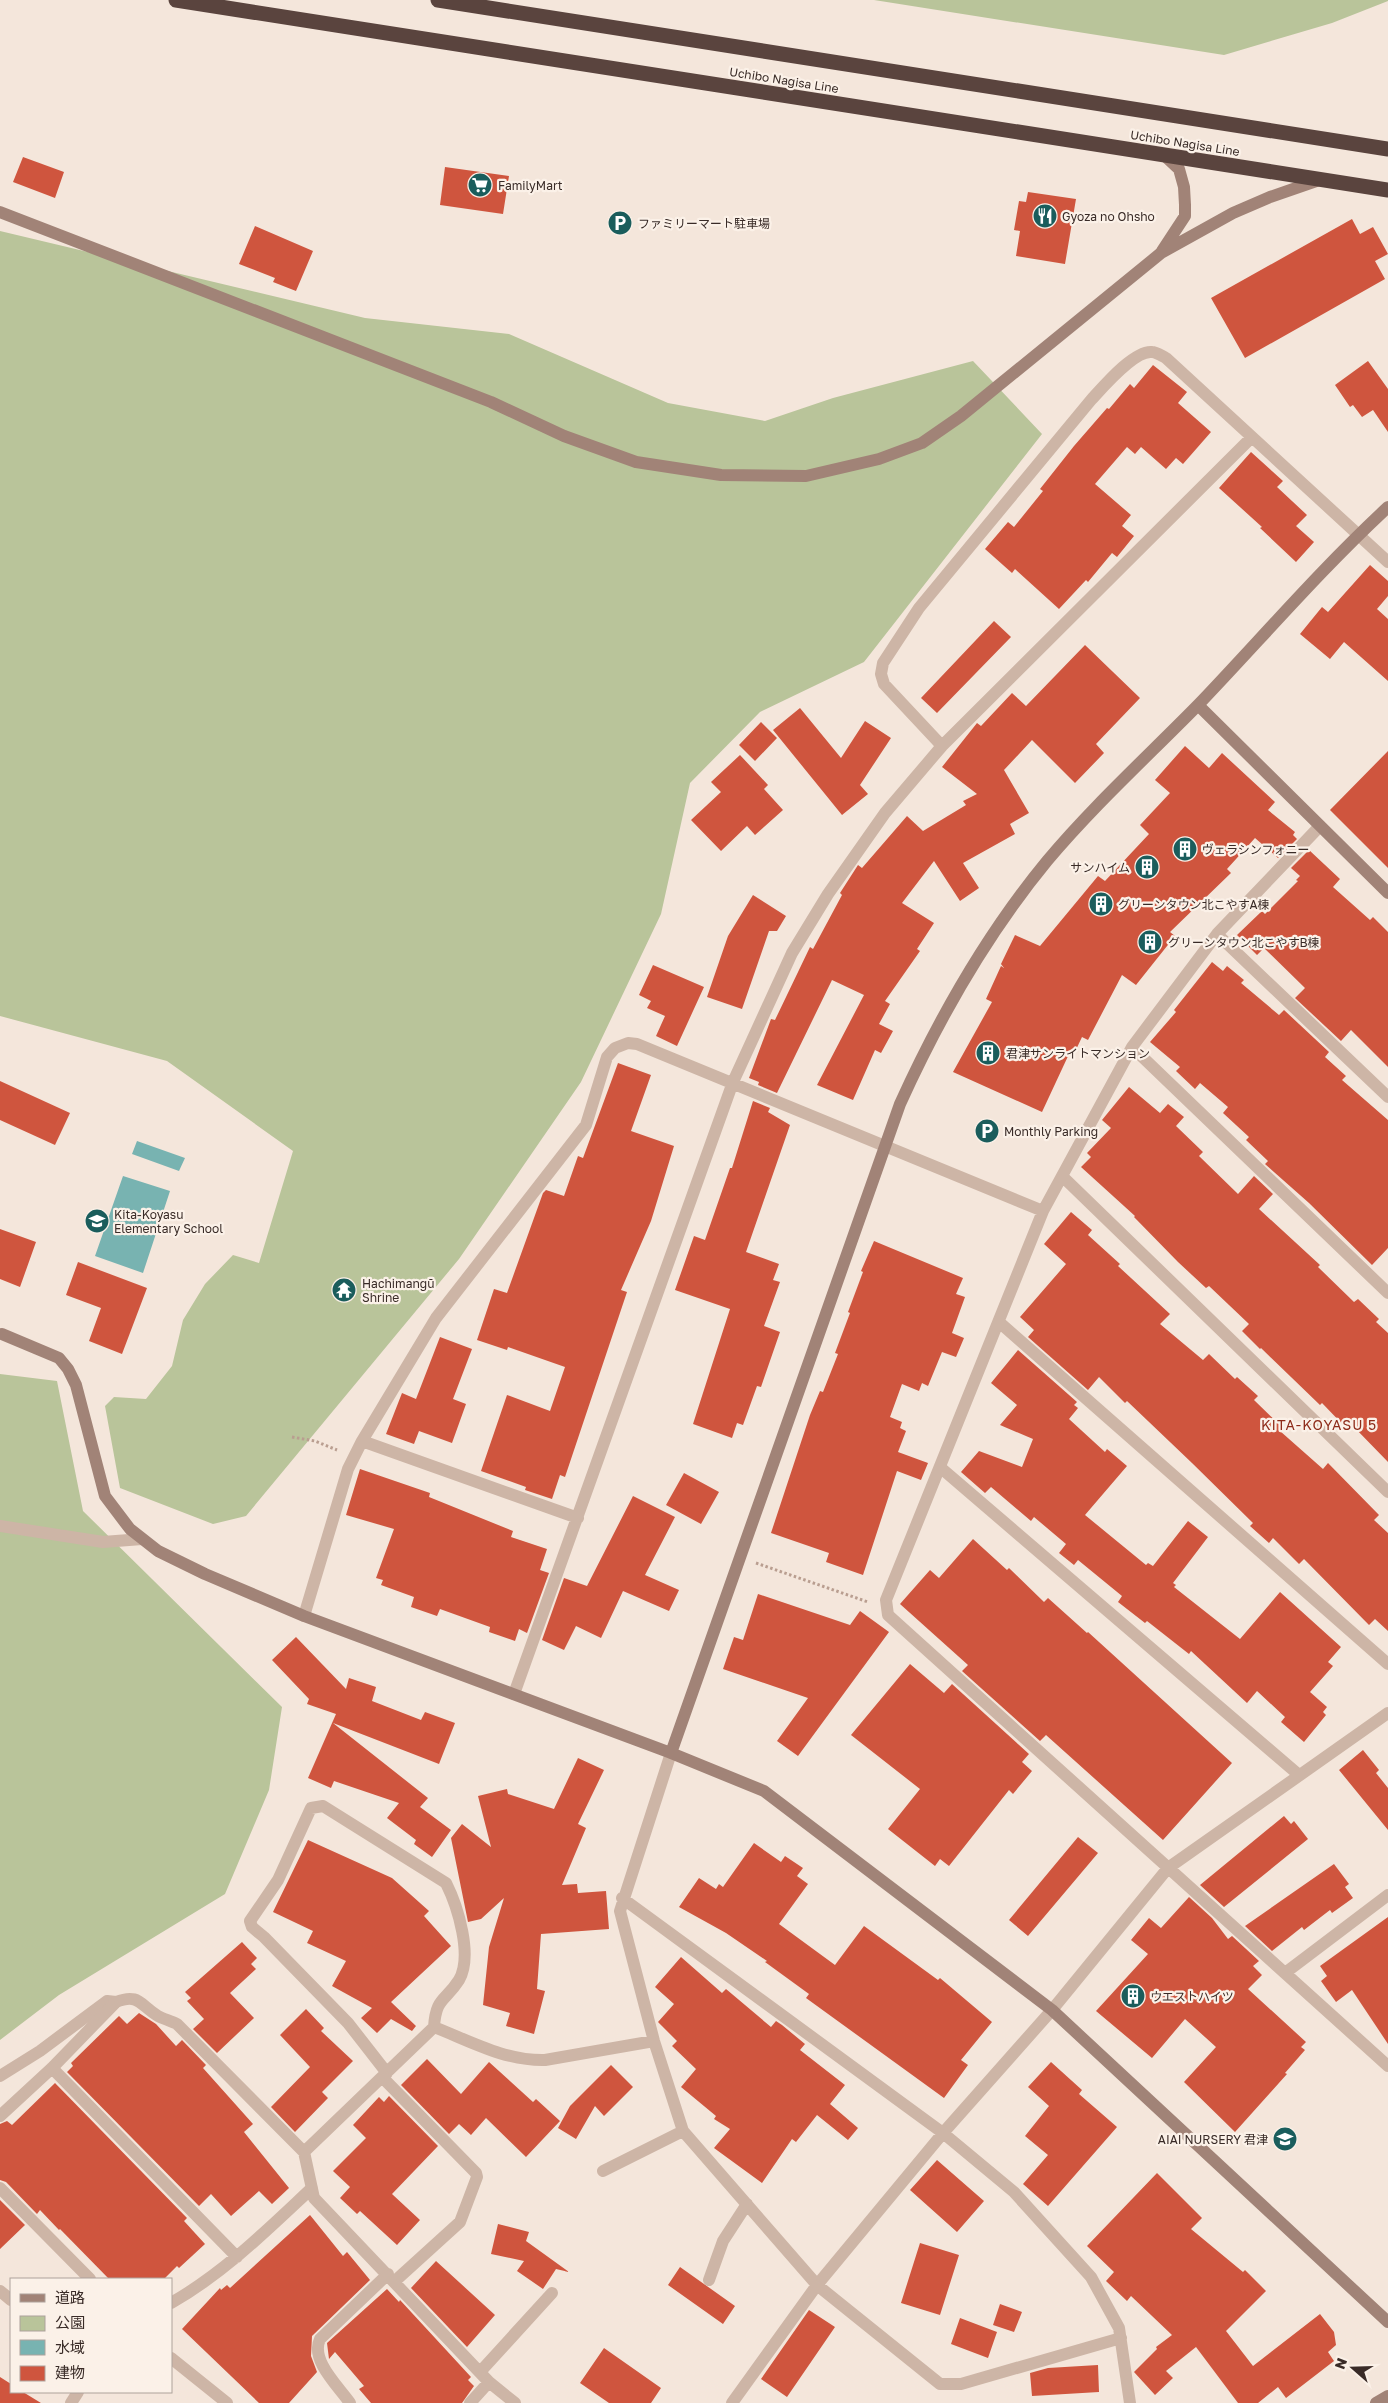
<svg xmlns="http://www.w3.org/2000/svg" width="1388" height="2403" viewBox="0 0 1388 2403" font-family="'Golos Text','Noto Sans JP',sans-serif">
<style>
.green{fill:#b9c49a}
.water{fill:#78b3b1}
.building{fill:#cf553e}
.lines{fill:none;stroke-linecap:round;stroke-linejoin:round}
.path{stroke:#b99e90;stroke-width:3;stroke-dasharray:2.5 2.5;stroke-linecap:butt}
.lane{stroke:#cdb5a6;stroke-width:12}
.street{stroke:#cdb5a6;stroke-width:12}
.secondary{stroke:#a18377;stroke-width:12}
.highway{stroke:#5a443e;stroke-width:15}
.labels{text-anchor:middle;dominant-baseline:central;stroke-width:4.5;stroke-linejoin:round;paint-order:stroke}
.street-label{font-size:12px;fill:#392b27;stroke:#fbf1e8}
.poi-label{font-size:12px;fill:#392b27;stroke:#fbf1e8;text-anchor:start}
.neighbourhood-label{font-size:14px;letter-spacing:1px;fill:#8e2c1a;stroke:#fbf1e8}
</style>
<rect width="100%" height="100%" fill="#f4e6db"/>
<path class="green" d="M874,0H1388V1L1332,23L1224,55Z
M0,231L365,318L509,334L668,403L765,421L833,398L973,361L1042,434L864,662L760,712L690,783L661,914L581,1082L459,1259L246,1516L213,1524L120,1488L105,1406L114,1397L146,1399L172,1366L183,1320L205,1284L233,1255L259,1263L293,1151L167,1061L0,1016Z
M0,1374L57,1381L83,1511L282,1707L269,1790L225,1894L59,1995L0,2040Z"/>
<path class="water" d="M137,1141L185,1158L179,1171L132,1154Z
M123,1176L170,1191L143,1273L95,1256Z"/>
<path class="building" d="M23,157L64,172L55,198L13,182Z
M445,167L509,176L503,214L440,205Z
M1028,192L1076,199L1065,264L1016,256L1020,231L1014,230L1019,201L1026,202Z
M1352,219L1360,234L1373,227L1388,254L1375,261L1385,279L1245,358L1211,298Z
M255,226L313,251L296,291L273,282L275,278L239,264Z
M1368,361L1388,389V432L1373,410L1362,417L1353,405L1350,407L1335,385Z
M1153,365L1187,392L1178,403L1211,432L1183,464L1176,458L1166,469L1141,447L1135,454L1127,447L1095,484L1131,515L1122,526L1134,536L1117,557L1112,553L1088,582L1086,580L1059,609L1015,569L1012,573L985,549L1008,522L1014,527L1043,491L1040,489L1074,446L1107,408L1109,409L1130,384L1134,388Z
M1251,452L1283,481L1277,487L1307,515L1296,526L1314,542L1296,562L1260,528L1262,527L1219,488Z
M1370,565L1388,581V596L1377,609L1388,619V681L1344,642L1330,659L1300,634L1322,607L1328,612Z
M994,621L1011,637L937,713L921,698Z
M1085,645L1140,698L1096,744L1104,753L1075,783L1032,740L1004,770L1029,813L1010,824L1015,834L963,863L979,888L960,901L934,861L902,903L934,923L917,949L920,951L885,1001L890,1004L879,1024L893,1031L881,1053L875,1050L853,1100L817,1085L864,995L832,980L777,1093L758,1085L759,1082L749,1078L771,1019L775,1020L810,947L813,949L842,895L840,893L858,865L862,868L907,816L923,831L966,805L963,801L977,794L942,767L977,723L981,726L1012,693L1026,706Z
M800,708L841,758L865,721L891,738L860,785L868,794L842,815L773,730Z
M761,722L777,738L755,761L739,745Z
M1185,746L1209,768L1222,753L1275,802L1268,810L1295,832L1293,835L1297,839L1278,858L1255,838L1227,869L1231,873L1170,932L1175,936L1136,985L1122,975L1088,1040L1082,1037L1073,1056L1069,1054L1042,1112L953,1072L992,1002L986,999L1001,966L1004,968L1001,964L1015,935L1040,946L1098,876L1105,881L1149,834L1140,825L1170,793L1155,780Z
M1388,751V868L1330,810Z
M740,755L768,785L764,789L783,810L755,835L747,826L721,851L691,820L721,792L711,782Z
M1309,850L1340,879L1333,887L1370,920L1373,917L1388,932V1067L1351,1030L1341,1041L1295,998L1305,988L1264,948L1257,955L1237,935L1262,911L1265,914L1298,881L1296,880L1300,876L1291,868Z
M753,895L786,916L777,931H769L742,1009L707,997L728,936Z
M1212,962L1223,971L1227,966L1244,980L1241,983L1279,1015L1284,1010L1329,1052L1325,1057L1346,1076L1342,1080L1388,1120V1248L1372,1265L1309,1203L1265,1164L1268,1161L1246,1140L1249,1137L1223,1113L1228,1107L1200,1083L1195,1089L1176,1071L1180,1067L1150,1042L1176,1012L1174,1010Z
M653,965L704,987L677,1046L656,1036L665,1016L647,1008L651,1001L639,995Z
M618,1063L651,1075L631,1131L674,1146L651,1221L621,1290L627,1292L565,1477L560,1475L552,1499L525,1490L526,1487L481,1471L507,1395L550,1411L565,1367L508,1347L507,1350L477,1340L494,1289L507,1293L543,1193L546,1190L564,1196L578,1156L583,1158Z
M0,1081L70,1113L55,1145L0,1120Z
M1129,1087L1160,1113L1168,1104L1184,1117L1176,1126L1203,1152L1199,1156L1238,1194L1254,1176L1273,1194L1259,1209L1320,1265L1318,1267L1354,1302L1358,1299L1379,1319L1376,1322L1388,1333V1462L1353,1426L1348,1430L1322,1403L1320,1405L1261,1348L1260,1349L1242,1331L1249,1324L1209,1286L1206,1288L1178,1262L1134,1217L1135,1216L1081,1167L1091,1157L1087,1153L1111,1128L1102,1120Z
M753,1101L770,1108L768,1112L790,1125L746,1252L779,1264L773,1280L780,1282L764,1326L780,1332L761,1387L757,1386L743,1425L737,1423L732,1438L693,1424L730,1309L675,1290L694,1236L705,1240L730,1168H732Z
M1071,1212L1092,1230L1088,1235L1120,1264L1118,1266L1170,1314L1160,1324L1203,1360L1209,1354L1235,1379L1237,1377L1258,1396L1254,1400L1283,1428L1280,1431L1323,1469L1328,1463L1379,1515L1374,1520L1388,1533V1631L1375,1619L1369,1625L1304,1559L1299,1564L1273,1538L1269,1543L1250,1526L1253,1523L1192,1463L1127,1401L1125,1403L1099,1377L1088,1390L1028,1337L1034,1330L1020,1317L1066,1264L1044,1244Z
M0,1229L36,1242L20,1287L0,1279Z
M874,1241L963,1278L956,1294L965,1297L952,1333L964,1338L956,1357L942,1352L928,1386L922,1383L919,1391L902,1384L890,1417L902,1422L900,1428L906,1431L898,1452L928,1463L921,1480L897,1471L863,1575L826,1562L829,1553L771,1533L810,1415L820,1391L823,1392L838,1354L835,1353L850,1313L848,1312L863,1272L861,1271Z
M78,1262L147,1288L122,1354L89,1341L101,1308L66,1295Z
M440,1337L472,1349L453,1399L466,1404L452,1443L419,1431L414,1444L386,1434L402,1393L416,1399Z
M1018,1350L1077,1402L1074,1405L1078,1408L1069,1419L1105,1452L1107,1449L1127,1466L1085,1515L1146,1565L1148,1563L1153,1566L1188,1521L1208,1537L1173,1583L1176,1585L1174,1587L1240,1639L1280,1592L1341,1647L1328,1662L1333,1666L1310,1692L1327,1707L1323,1712L1326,1715L1304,1742L1281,1722L1285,1717L1257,1691L1247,1703L1191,1651L1189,1654L1147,1621L1145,1623L1118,1602L1122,1596L1078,1560L1074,1565L1059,1553L1066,1544L1034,1517L1031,1521L991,1487L985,1493L961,1472L979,1451L1022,1467L1033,1439L1000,1425L1017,1405L991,1383Z
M360,1469L430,1493L429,1497L513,1531L511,1537L547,1549L540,1570L549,1573L527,1633L519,1629L515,1641L489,1632L490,1627L440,1609L437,1616L411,1607L414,1597L381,1585L383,1580L376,1578L394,1529L346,1515Z
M684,1473L719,1492L701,1524L666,1505Z
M633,1496L675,1517L645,1575L679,1590L669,1611L623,1591L601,1638L576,1626L564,1650L542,1640L564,1578L587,1586Z
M973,1539L1007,1570L1009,1568L1044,1602L1048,1598L1087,1633L1088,1632L1232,1763L1163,1840L1046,1735L1040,1741L962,1671L968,1665L900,1604L930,1570L939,1578Z
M758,1594L850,1625L860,1611L889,1632L798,1756L777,1741L808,1698L723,1669L734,1637L743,1640Z
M296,1637L346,1689L349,1678L376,1687L372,1701L421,1720L425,1712L455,1723L439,1764L333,1723L428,1798L420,1807L451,1830L432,1857L414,1844L416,1840L387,1818L399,1803L334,1781L331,1788L308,1778L336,1714L307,1704L309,1699L272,1660Z
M910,1664L944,1693L952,1684L1029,1754L1022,1762L1032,1771L1013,1794L1009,1790L949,1866L940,1859L935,1866L888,1829L920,1789L851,1735Z
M1363,1750L1379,1770L1376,1773L1388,1788V1830L1339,1770Z
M578,1758L604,1770L578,1824L586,1828L562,1885L577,1884L578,1893L606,1891L609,1929L541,1934L537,1989L545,1991L534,2034L506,2026L510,2013L483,2005L489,1947L504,1898L481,1919L468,1922L451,1838L462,1824L491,1847L478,1796L507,1789L508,1794L554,1809Z
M1284,1816L1291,1824L1294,1821L1308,1839L1224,1907L1200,1885Z
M1078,1837L1098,1853L1028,1936L1009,1920Z
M308,1840L392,1878L429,1911L424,1916L451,1946L391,2002L416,2026L412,2031L391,2019L377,2033L361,2018L372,2008L332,1986L346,1961L307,1943L313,1931L273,1912Z
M754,1843L781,1862L785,1856L803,1868L797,1876L808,1884L779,1924L835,1965L864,1926L938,1980L940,1978L992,2022L961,2060L968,2065L944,2098L806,1998L809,1994L765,1962L767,1961L726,1933L679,1907L699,1878L716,1889L719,1884L723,1887Z
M1334,1864L1349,1884L1345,1887L1353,1898L1332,1913L1330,1910L1304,1930L1302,1927L1272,1951L1245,1926Z
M1189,1897L1212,1918L1228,1939L1232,1936L1259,1961L1253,1966L1262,1975L1248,1989L1306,2042L1301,2047L1305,2050L1285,2073L1287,2074L1235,2132L1184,2082L1216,2047L1185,2019L1152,2058L1096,2011L1148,1954L1131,1940L1149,1918L1161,1928Z
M1388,1917V2044L1352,1990L1336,2002L1321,1981L1327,1976L1320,1966Z
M242,1942L257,1958L251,1964L256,1969L230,1993L254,2018L217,2053L193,2029L204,2019L187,2001L191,1998L185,1992Z
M681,1957L722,1993L726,1989L771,2027L776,2021L782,2025L805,2044L800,2050L845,2085L830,2104L858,2128L848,2140L817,2115L796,2142L792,2139L762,2183L714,2148L730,2129L714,2119L716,2116L681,2087L696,2069L672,2046L677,2041L658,2022L674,2004L655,1987Z
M306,2009L324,2028L321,2031L353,2061L322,2092L328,2098L295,2132L271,2107L310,2067L280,2035Z
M139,2013L156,2024L176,2046L182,2040L206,2065L203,2068L253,2124L244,2132L289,2188L272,2204L259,2191L231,2216L211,2194L199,2206L67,2072L73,2066L71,2063L119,2016L127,2024Z
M427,2059L461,2094L489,2062L533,2102L536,2099L560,2121L526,2157L486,2118L471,2135L459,2124L449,2134L401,2085Z
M1051,2062L1082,2090L1079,2094L1117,2127L1048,2206L1023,2184L1048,2155L1025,2136L1049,2106L1028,2087Z
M611,2065L633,2087L604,2116L595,2106L576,2139L558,2128L570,2106Z
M55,2083L187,2218L184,2221L205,2244L179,2268L177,2266L164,2279H109L60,2229L59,2230L40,2210L37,2214L6,2182L0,2180V2124L7,2121L12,2125Z
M389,2096L438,2146L392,2194L420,2220L397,2245L360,2211L357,2214L340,2198L350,2187L333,2171L366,2138L353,2125L379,2097L384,2102Z
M937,2160L984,2201L957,2232L910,2190Z
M1157,2173L1202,2218L1191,2229L1243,2272L1245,2270L1266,2291L1226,2331L1253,2366L1320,2314L1334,2332L1336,2345L1328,2352L1334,2361L1286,2398L1278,2387L1258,2403H1238L1196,2347L1166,2371L1173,2378L1155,2395L1134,2372L1157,2349L1156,2347L1172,2335L1131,2296L1127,2301L1106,2281L1114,2272L1087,2246Z
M0,2200L25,2225L0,2249Z
M310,2215L343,2256L347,2252L370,2280L312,2336L311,2356L317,2372L289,2403H259L182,2329L220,2288L221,2290L227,2285L230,2288Z
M498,2224L529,2232L526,2241L569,2272L556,2269L543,2289L517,2271L524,2261L491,2254Z
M920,2243L959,2255L940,2315L901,2303Z
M436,2261L495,2315L467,2347L411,2288Z
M680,2267L735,2306L723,2324L668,2285Z
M387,2289L399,2302L400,2300L471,2377L468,2380L474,2386L462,2403H371L359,2389L364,2386L335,2352L329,2359L327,2343Z
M1000,2304L1022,2312L1014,2332L993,2325Z
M809,2310L835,2327L787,2397L761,2379Z
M960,2318L997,2332L988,2358L951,2344Z
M604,2348L661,2388L651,2403H609L580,2383Z
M1098,2365L1099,2392L1032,2396L1030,2373L1048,2368Z
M0,2377L11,2384V2392H23L41,2403H0Z"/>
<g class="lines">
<path class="path" d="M292,1437L315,1441L337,1450
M756,1563L868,1602"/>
<path class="lane" d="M0,2076L40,2051L107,2001L116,2002"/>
<path class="street" d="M942,746L884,684L881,674L883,663L919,608L1091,400C1103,387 1134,350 1152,352C1156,352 1162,356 1166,358L1388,562
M1320,826L1217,934L1132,1047L1043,1211L886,1600L888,1615L1388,2066
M1217,934L1388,1097
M1132,1047L1388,1293
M1062,1176L1388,1492
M999,1322L1388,1664
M362,1441L578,1518
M941,1468L1299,1775
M0,1526L103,1542L142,1539
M304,1616L348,1469L362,1441L436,1318L586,1125L607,1057L615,1048L628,1043L637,1044L1043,1211
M514,1694L733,1082L792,953L828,894L885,813L942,746L1252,437
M671,1753L620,1911L654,2041L683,2131L817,2285L940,2384H961L1121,2338
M622,1898L943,2133L1014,2192L1091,2277L1119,2328L1130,2403
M1285,1973L1388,1895
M434,2027C470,2041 505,2061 545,2060L654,2041
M52,2068L237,2257
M382,2077L476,2173L477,2177L460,2222L395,2281
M0,2116L52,2068L116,2002C139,1993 140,2005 158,2016C164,2019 171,2021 177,2024L304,2152L314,2198L489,2382L515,2403
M304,2152L434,2027C436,1997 445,2002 459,1980C473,1956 458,1907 446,1883L323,1806L311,1808L278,1880L250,1921L252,1927L264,1937L348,2023L387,2073
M603,2171L683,2131
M0,2188L90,2279
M709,2280L723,2241L747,2204
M0,2291L11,2300
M171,2303C224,2273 267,2230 312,2188
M171,2358L227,2403
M480,2372L552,2293
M71,2403L78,2392
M350,2403C338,2386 310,2360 320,2339L388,2274
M470,2403L489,2382
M732,2403L817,2285L943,2133L1052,2010L1168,1868L1388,1713"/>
<path class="secondary" d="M0,212L491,402L564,436L636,462L721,475L806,476L879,459L922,443L961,416L1161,253L1233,213L1270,197L1322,179
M1162,251L1185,216V205L1184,187L1179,169L1164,155
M1198,705L1388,893
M2,1334L59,1358L68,1369L76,1385L105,1496L130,1529L158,1551L205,1574L304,1616L671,1753L764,1791L1052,2010L1388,2322
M671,1753L900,1104C939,1018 986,935 1047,861C1094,805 1148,756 1199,704C1262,638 1321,569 1388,507
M1376,2403L1388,2396"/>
<path class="highway" d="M176,0L1388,190
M438,0L1388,149"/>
</g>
<defs>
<symbol id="supermarket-disc" viewBox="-11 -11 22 22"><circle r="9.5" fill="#1a5d5c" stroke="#fbf1e8"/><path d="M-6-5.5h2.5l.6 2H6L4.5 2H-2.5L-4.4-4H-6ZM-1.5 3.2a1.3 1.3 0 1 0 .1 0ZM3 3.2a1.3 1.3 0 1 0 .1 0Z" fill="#fff"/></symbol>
<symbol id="restaurant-disc" viewBox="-11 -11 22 22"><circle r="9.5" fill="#1a5d5c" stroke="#fbf1e8"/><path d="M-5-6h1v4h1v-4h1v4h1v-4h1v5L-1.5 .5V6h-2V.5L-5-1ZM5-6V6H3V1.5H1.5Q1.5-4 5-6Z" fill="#fff"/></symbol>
<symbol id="parking-disc" viewBox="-11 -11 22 22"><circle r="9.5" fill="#1a5d5c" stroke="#fbf1e8"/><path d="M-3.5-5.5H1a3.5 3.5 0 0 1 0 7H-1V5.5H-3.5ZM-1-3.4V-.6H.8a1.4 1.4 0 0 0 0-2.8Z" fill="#fff"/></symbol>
<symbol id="building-disc" viewBox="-11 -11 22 22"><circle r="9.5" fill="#1a5d5c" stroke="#fbf1e8"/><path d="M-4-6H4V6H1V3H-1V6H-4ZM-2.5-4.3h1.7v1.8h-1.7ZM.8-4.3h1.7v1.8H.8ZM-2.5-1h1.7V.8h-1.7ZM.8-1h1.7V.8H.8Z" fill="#fff"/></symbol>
<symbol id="school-disc" viewBox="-11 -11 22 22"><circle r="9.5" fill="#1a5d5c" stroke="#fbf1e8"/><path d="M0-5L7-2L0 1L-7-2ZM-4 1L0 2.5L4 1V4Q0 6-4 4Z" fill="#fff"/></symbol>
<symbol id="temple-disc" viewBox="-11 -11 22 22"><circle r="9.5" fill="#1a5d5c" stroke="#fbf1e8"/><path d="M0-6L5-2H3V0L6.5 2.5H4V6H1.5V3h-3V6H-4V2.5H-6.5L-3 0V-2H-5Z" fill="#fff"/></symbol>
</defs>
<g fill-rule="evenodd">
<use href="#supermarket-disc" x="466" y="171" width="28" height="28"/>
<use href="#restaurant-disc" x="1031" y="202" width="28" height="28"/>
<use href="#parking-disc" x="606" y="209" width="28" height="28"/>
<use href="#building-disc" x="1171" y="835" width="28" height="28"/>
<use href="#building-disc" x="1133" y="853" width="28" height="28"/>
<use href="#building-disc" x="1087" y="890" width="28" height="28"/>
<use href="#building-disc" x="1136" y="928" width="28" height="28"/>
<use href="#building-disc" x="974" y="1039" width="28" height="28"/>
<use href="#parking-disc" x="973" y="1117" width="28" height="28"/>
<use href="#school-disc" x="83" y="1207" width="28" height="28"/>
<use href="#temple-disc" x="330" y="1276" width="28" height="28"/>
<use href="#building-disc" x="1119" y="1982" width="28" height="28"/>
<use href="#school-disc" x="1271" y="2125" width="28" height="28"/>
</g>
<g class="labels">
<g class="street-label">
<text transform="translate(784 80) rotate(9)">Uchibo Nagisa Line</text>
<text transform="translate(1185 143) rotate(9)">Uchibo Nagisa Line</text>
</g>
<g class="poi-label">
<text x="498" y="185">FamilyMart</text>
<text x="1062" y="216">Gyoza no Ohsho</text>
<text x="638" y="223">ファミリーマート駐車場</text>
<text x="1202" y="849">ヴェラシンフォニー</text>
<text x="1130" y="867" text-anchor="end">サンハイム</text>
<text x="1118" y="904">グリーンタウン北こやすA棟</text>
<text x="1168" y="942">グリーンタウン北こやすB棟</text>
<text x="1006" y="1053">君津サンライトマンション</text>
<text x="1004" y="1131">Monthly Parking</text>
<text x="114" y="1214">Kita-Koyasu<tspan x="114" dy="14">Elementary School</tspan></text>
<text x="362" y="1283">Hachimangū<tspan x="362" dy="14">Shrine</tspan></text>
<text x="1150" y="1996">ウエストハイツ</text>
<text x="1268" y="2139" text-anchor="end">AIAI NURSERY 君津</text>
</g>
<g class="neighbourhood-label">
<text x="1319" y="1424">KITA-KOYASU 5</text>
</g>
</g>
<rect x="10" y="2278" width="162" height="115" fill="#fbf1e8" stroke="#ada29b"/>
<rect x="20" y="2294" width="25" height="8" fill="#a18377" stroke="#ada29b"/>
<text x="55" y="2303" font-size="15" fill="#392b27">道路</text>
<rect x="20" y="2316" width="25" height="15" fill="#b9c49a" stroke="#ada29b"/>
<text x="55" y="2328" font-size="15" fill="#392b27">公園</text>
<rect x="20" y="2340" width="25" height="15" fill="#78b3b1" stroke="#ada29b"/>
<text x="55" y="2353" font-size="15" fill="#392b27">水域</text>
<rect x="20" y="2366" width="25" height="15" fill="#cf553e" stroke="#ada29b"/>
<text x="55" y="2378" font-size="15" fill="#392b27">建物</text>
<g transform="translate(1353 2368) rotate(290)" stroke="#fbf1e8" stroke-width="4" paint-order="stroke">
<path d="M0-4L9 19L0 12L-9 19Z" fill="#392b27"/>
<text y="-8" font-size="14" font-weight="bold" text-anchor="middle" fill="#392b27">N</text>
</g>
</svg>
